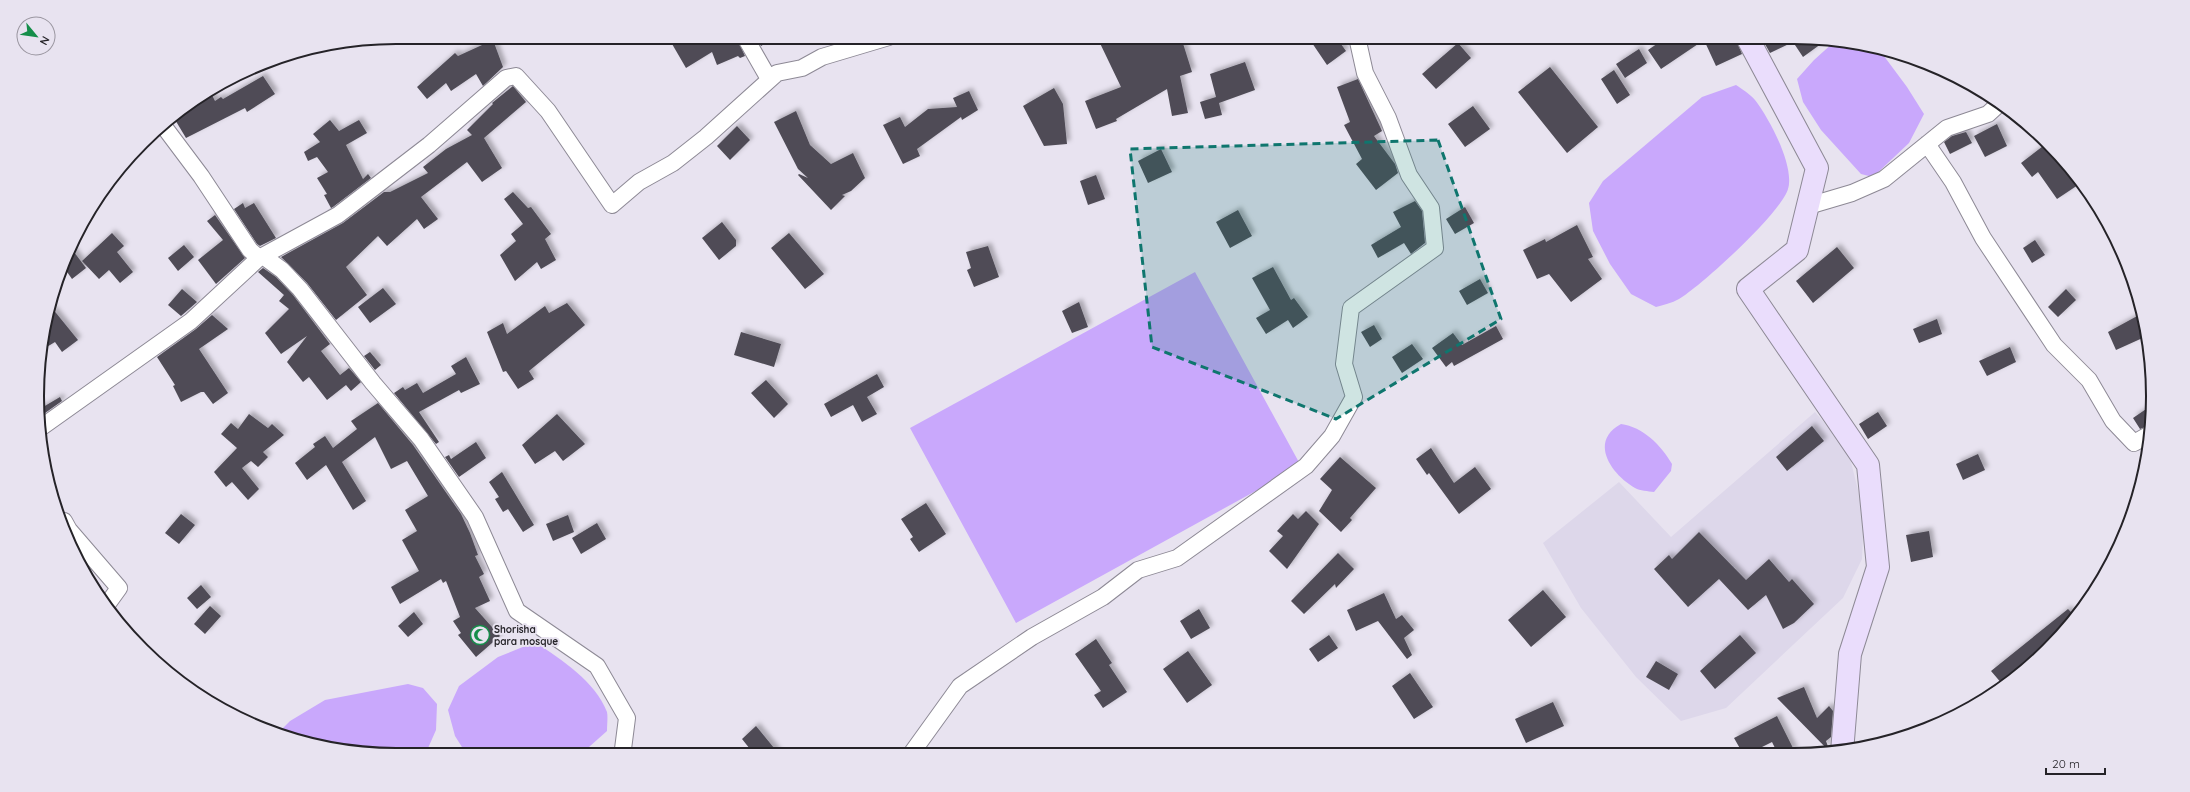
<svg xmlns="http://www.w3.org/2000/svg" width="2190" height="792" viewBox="0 0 2190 792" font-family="Quicksand,sans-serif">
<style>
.built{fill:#ddd7ea}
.water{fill:#c9a8fc}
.building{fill:#4f4c56;filter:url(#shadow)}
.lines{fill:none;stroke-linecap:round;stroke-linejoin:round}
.street-casing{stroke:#8d8995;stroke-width:18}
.secondary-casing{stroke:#8d8995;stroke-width:24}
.street{stroke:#fff;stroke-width:16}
.secondary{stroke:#eaddfc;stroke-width:22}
.marked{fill:#0f766e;fill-opacity:0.2;stroke:#0f766e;stroke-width:3;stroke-dasharray:8 5;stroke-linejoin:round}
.labels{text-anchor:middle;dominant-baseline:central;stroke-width:4;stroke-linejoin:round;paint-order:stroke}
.poi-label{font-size:10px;font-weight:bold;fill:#252328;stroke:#e8e3f0;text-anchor:start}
.rim{fill:none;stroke:#252328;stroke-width:2}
</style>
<defs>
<filter id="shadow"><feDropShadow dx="3.5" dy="-3.5" stdDeviation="2" flood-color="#0004"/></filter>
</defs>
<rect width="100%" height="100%" fill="#e8e3f0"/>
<path class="built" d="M1815,412L1848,450L1864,514L1862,559L1843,598L1726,708L1681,721L1636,677L1581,608L1543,543L1619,482L1671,537Z"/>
<path class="water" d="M1834,42L1878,48L1907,87L1924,114L1909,143L1873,177L1861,174L1821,130L1803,102L1797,79L1814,60Z
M1736,85C1742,89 1750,94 1755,100C1769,118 1795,166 1788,189C1781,213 1701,286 1679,299C1672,303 1663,305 1656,307L1631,294L1610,264L1593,231L1589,203L1603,181L1702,97Z
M1195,272L1301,466L1016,623L910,428Z
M1621,424C1643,427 1661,445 1672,464L1671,471L1654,492C1648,491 1640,491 1635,488C1612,475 1588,442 1621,424Z
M535,642C562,660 595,681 607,712C608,717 607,725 607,731L580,755H467L455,736L448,710L459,686L498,657Z
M408,684L423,688L437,704L436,730L425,755H396L303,743L279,732L290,721L325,700Z"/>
<path class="building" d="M668,37H736L745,56L740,58L738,56L717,65L712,52L686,68Z
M756,37H776L761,46Z
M1097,37H1181L1192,72L1180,76L1188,113L1172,116L1167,89L1116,119L1117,121L1096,129L1085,101L1121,87Z
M1308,37H1336L1346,51L1327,65Z
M1667,37H1735L1742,54L1716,66L1704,40L1661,69L1648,50Z
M1761,37H1794L1825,41L1803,57L1793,42L1770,53Z
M493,40L503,67L483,86L476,74L451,91L446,83L427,99L417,87L455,53L458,56Z
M1458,43L1471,58L1436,89L1422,74Z
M1639,49L1647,63L1625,78L1616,64Z
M1245,62L1255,90L1219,103L1222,115L1205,119L1200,102L1216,97L1210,74Z
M1550,67L1598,127L1567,153L1518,92Z
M1614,70L1630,95L1617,104L1601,79Z
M263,76L275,94L247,112L245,108L186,138L174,118L212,95L215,101L221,97L223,99Z
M1358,79L1382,131L1374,136L1395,164L1398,173L1376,190L1356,164L1362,159L1344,125L1350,122L1337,87Z
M513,86L526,102L484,138L502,168L482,182L467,162L421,197L438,219L424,229L417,219L387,246L378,236L346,267L367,295L336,320L307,283L281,257L343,223L384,192H390L428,173L423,167L446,149L472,135L467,130L493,104L492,103Z
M1054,88L1063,104L1067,144L1044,146L1023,106Z
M969,91L978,110L962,120L961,117L917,149L920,156L903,164L883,125L900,117L905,127L928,109L957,107L953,98Z
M1473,106L1490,129L1465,147L1448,124Z
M796,111L810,145L831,164L853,153L865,178L851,191L842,195L845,196L831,210L798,175L799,174L808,178L798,169L774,122Z
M330,120L339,131L359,120L367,133L346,145L363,179L368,174L371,178L333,207L326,211L331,208L324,195L327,194L317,178L328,172L317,157L308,161L304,152L320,142L313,134Z
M1997,124L2007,146L1985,157L1974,136Z
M737,126L750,140L730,160L717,146Z
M1966,132L1972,143L1950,154L1944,142L1952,136Z
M2047,143L2064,159L2081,183L2057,199L2038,172L2032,177L2021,163Z
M1161,149L1172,172L1148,183L1138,161Z
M1096,175L1105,199L1088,205L1080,181Z
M513,192L528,208L531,207L551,234L545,239L556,260L541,269L537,262L515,281L500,255L516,241L511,234L523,224L504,199Z
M1415,201L1422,211L1425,243L1411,254L1404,243L1378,258L1371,245L1401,227L1393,212Z
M243,203L245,208L254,203L276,238L260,246L257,244L234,209Z
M1465,207L1474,223L1455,234L1446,219Z
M1238,210L1252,236L1230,248L1216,222Z
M215,215L245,258L216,284L198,260L223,240L207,221Z
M722,222L736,240V246L719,260L702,238Z
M1577,225L1593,257L1588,259L1602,279L1571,302L1549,274L1537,279L1523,250L1545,239L1546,242Z
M112,233L124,246L117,252L133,272L120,283L109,270L99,279L82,261Z
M789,233L824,274L805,289L771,248Z
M2035,240L2045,255L2032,263L2023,248Z
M184,245L194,257L178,271L168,258Z
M988,246L999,277L974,287L967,270L971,268L966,252Z
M1837,247L1854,268L1813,303L1796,281Z
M71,248L86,268L72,279L65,269Z
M1273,267L1291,300L1294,298L1308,317L1293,328L1288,320L1266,334L1256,318L1270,310L1252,278Z
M263,268L276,277L293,295L330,344L321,351L340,375L349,368L361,382L351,391L346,385L327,400L309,377L303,382L287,362L307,336L281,354L265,333L289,309L279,301L284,295L258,272Z
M1480,279L1488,293L1467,305L1459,291Z
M383,288L396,304L370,323L358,307Z
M182,289L197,302L181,316L168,305Z
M2066,289L2076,300L2058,317L2048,307Z
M1079,302L1088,327L1072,333L1062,311Z
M567,303L585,325L529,371L534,379L518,389L506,371L503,372L487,332L503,323L507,334L545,306L549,313Z
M52,308L78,340L62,352L55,342L40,351Z
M212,315L228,329L199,349L228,393L213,404L204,392H201L181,402L173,386L175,385L157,357L196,329Z
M2139,315L2147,336L2116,350L2108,332Z
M1937,319L1942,334L1919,343L1913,329Z
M1374,325L1382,339L1370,347L1361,332Z
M1496,326L1503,339L1454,366L1452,362L1446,367L1432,348L1453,333L1462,345Z
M741,332L781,344L774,367L734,355Z
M1412,344L1423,359L1402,373L1392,357Z
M2010,347L2016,362L1987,376L1979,361Z
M370,352L381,365L375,370L364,356Z
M466,357L480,384L461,393L459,390L419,412L439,442L436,444L394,393L403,387L405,390L417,383L423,393L456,374L451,366Z
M877,374L884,387L867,397L877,414L862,422L853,405L831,417L824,404Z
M766,380L788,404L774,418L751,393Z
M60,397L62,401L38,418V410Z
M378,403L413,445L461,514L470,533L478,555L475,556L484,574L479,577L490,601L475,608L500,636L476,657L458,635L461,633L453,621L460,617L446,581L443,583L441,579L400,604L391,587L419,571L402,540L417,531L405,510L428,496L407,461L391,469L375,437L342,462L366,501L353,510L326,465L307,480L295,463L315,447L313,444L325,436L333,448L357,429L351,421Z
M2152,405L2151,425L2140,429L2133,418Z
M1878,412L1887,426L1868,439L1859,424Z
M249,414L268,428L272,424L284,435L263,452L268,457L258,467L251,461L242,468L259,489L248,500L232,482L226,487L214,472L237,448L221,434L231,423L238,429Z
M557,414L585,444L563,461L555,451L535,464L522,445Z
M1812,426L1824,441L1787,471L1776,457Z
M476,442L486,458L459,477L445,457L449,455L451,459Z
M1431,448L1454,483L1475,467L1491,489L1459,514L1429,473L1427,475L1416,459Z
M1978,454L1985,470L1963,480L1956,464Z
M1340,457L1376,488L1350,518L1352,520L1341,532L1319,511L1332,490L1320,479Z
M502,472L534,525L523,532L508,509L503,512L495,499L499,497L489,482Z
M926,503L946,534L919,552L910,539L913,537L901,519Z
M1306,511L1319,524L1287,569L1269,551L1283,536L1277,531L1293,514L1298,519Z
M181,514L195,525L179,544L165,533Z
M568,515L574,532L553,541L546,524Z
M597,523L606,539L581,554L572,538Z
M1929,531L1933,557L1911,562L1906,535Z
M1699,532L1746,580L1769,559L1789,582L1792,579L1814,604L1794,623L1783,629L1766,595L1748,610L1719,579L1688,607L1654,569L1669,555L1672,559Z
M1338,553L1354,569L1336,588L1335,584L1304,614L1291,601Z
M201,585L211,597L197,609L187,598Z
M1543,590L1566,617L1531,647L1508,620Z
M1384,593L1396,619L1402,615L1414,630L1404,638L1412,655L1407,659L1378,621L1356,631L1347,610Z
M210,606L221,616L205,634L194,624Z
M1199,609L1210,628L1191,639L1180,621Z
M2068,609L2073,614L2031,666L2003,685L1991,671Z
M414,612L423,624L408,637L398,626Z
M1329,635L1338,648L1318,662L1309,649Z
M1740,635L1756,653L1715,689L1700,671Z
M1096,639L1112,663L1109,665L1127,692L1103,708L1094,695L1101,691L1075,654Z
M1188,651L1212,685L1187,703L1163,669Z
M1656,661L1678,674L1669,690L1646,677Z
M1410,673L1433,707L1414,719L1392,686Z
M1804,687L1817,718L1829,706L1833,711L1831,737L1826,741L1830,752L1777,698Z
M1553,702L1564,726L1526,743L1515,719Z
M1777,716L1795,752H1777L1772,742L1752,752H1742L1734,738Z
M756,726L779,754H754L742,739Z"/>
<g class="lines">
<defs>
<path id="street" d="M745,37L769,79
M162,124L201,176L250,250L259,258L338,215L429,145L506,78L516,76L548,111L612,205L639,182L673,163L706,137L777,73L802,68L822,57L889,37
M1927,144L1953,182L1983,238L2054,345L2089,380L2113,421L2134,443L2150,434
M1808,206L1852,193L1884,179L1947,128L1988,114L2000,103
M263,256L282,270L300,289L373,383L421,439L475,517L517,611L597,666L627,718L623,749L626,755
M39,429L191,321L259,258
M64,521L69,530L119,588L106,606
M911,754L960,686L1032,637L1103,597L1138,570L1177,558L1306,466L1332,436L1354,397L1344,364L1351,308L1435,248L1431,208L1409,175L1388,118L1365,73L1357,37"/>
<path id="secondary" d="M1747,37L1817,168L1797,250L1748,289L1868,465L1878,567L1850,654L1842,752"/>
</defs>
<use href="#street" class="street-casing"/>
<use href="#secondary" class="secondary-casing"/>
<use href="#street" class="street"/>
<use href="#secondary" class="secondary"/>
</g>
<path class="marked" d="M1438,140L1501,319L1336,419L1152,347L1130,149Z"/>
<defs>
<symbol id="mosque-ring" viewBox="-11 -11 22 22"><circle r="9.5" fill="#e8e3f0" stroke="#158e4a" stroke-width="1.5"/><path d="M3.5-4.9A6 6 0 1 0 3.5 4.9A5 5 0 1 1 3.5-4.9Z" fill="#158e4a"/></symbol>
</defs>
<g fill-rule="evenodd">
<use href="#mosque-ring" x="469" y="624" width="22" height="22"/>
</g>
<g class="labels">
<g class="poi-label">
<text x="494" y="629">Shorisha<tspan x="494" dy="12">para mosque</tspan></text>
</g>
</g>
<path d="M0 0H2190V792H0ZM396 44H1794A352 352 0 0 1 2146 396V396A352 352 0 0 1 1794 748H396A352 352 0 0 1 44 396V396A352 352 0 0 1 396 44Z" fill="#e8e3f0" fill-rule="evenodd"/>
<path class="rim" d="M396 44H1794A352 352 0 0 1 2146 396V396A352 352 0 0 1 1794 748H396A352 352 0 0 1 44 396V396A352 352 0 0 1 396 44Z"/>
<g transform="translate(36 36) rotate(119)"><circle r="19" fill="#e8e3f0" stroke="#9a96a0"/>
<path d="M0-3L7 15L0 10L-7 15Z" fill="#158e4a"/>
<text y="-6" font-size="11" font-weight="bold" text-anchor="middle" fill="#252328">N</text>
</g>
<path d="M2046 768v6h59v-6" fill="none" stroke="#252328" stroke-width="2"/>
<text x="2052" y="768" font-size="12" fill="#252328" stroke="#e8e3f0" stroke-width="3" paint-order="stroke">20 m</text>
</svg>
